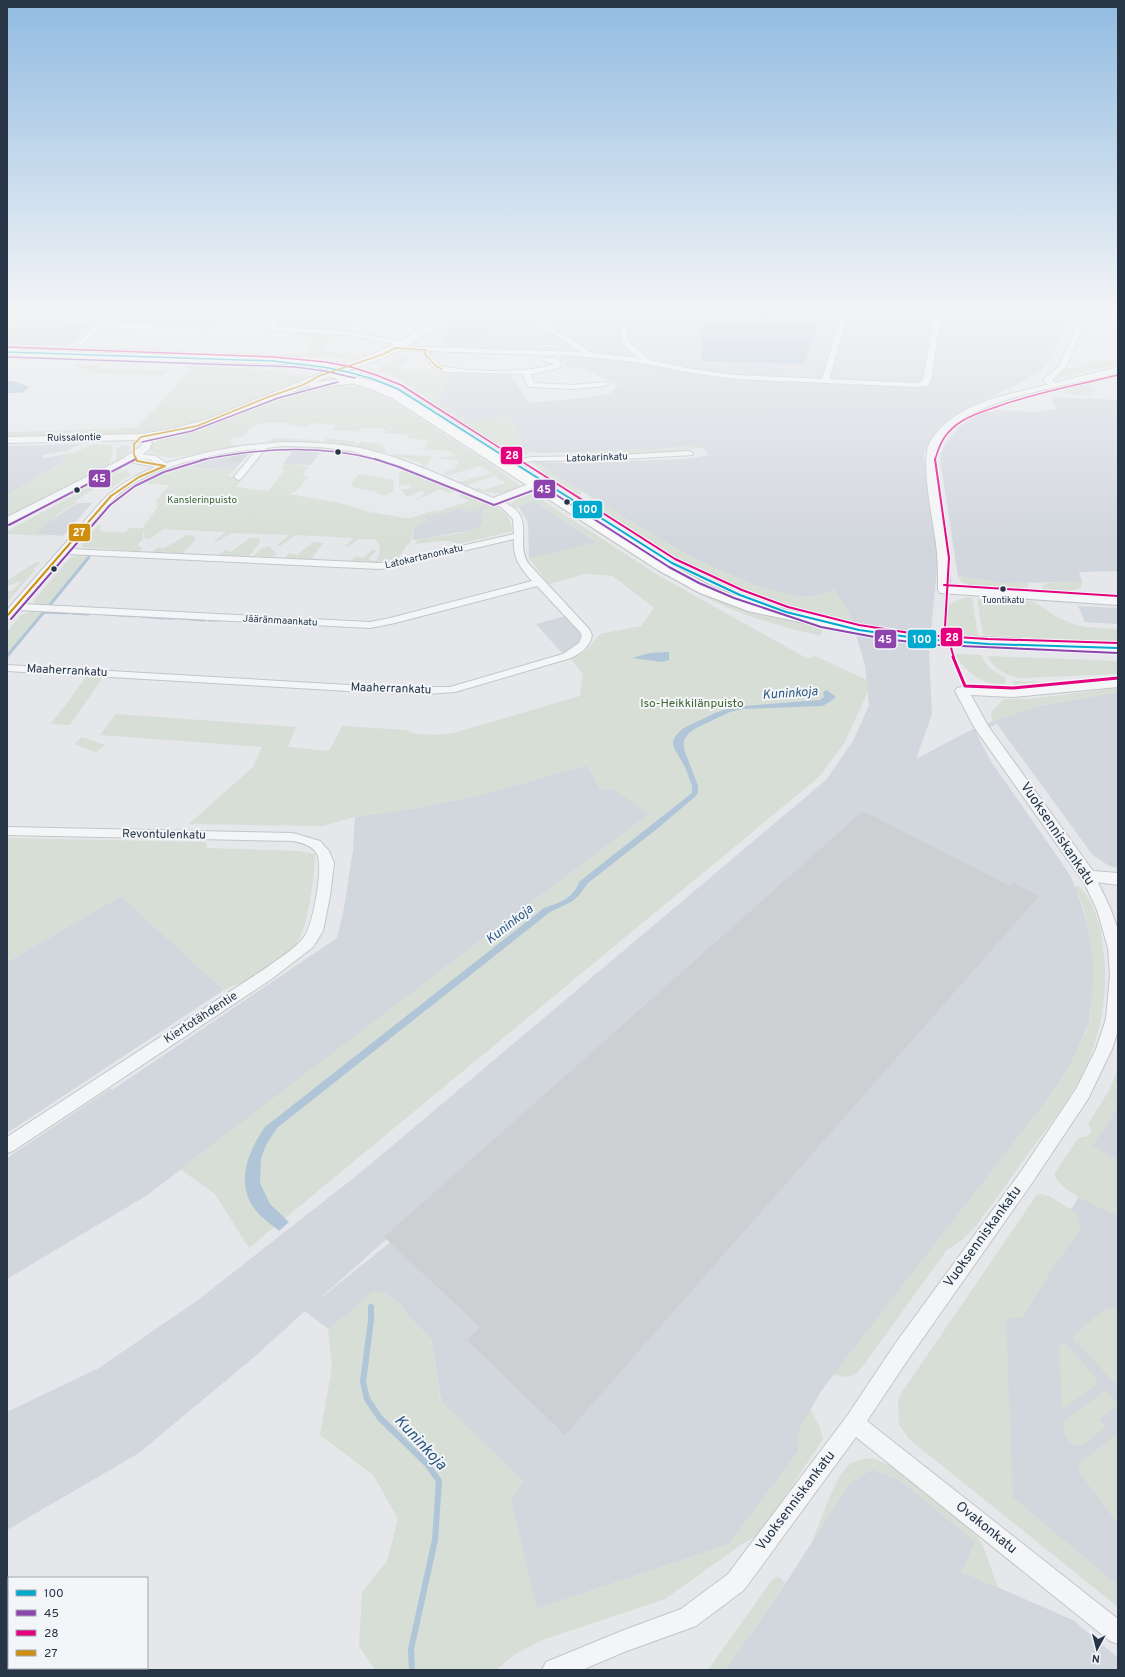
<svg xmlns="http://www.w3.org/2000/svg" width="1125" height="1677" viewBox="0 0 1125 1677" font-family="Overpass,sans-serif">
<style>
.built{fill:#d2d7dd;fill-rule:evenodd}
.green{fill:#d6ded5}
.water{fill:#b0c5d7}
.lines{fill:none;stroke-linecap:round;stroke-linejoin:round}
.stream-far2{stroke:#b0c5d7;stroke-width:2}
.stream-far1{stroke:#b0c5d7;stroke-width:3}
.stream{stroke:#b0c5d7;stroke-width:6}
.building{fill:#cdcfd3}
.minor-casing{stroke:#c3c5c8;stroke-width:2}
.tertiary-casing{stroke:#c3c5c8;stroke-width:2}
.secondary-casing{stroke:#c3c5c8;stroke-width:2}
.primary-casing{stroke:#c0c4c8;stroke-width:2}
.minor{fill:#f4f5f7;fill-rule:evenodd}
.tertiary{fill:#f4f5f7;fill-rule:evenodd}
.secondary{fill:#f8f8f8;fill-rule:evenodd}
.primary{fill:#f8f8f8;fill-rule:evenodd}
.bus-1-far1-casing{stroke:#f3f6f9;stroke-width:3}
.bus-1-casing{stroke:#f3f6f9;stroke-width:4}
.bus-2-far1-casing{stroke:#f3f6f9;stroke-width:3}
.bus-2-casing{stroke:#f3f6f9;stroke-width:4}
.bus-3-far2-casing{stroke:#f3f6f9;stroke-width:3}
.bus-3-far1-casing{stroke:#f3f6f9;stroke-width:4}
.bus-3-casing{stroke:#f3f6f9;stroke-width:6}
.bus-4-far1-casing{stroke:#f3f6f9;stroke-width:3}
.bus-4-casing{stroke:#f3f6f9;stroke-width:4}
.bus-1-far1{stroke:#00a9ce;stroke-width:1.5}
.bus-1{stroke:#00a9ce;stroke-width:2}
.bus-2-far1{stroke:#8e44ad;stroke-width:1.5}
.bus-2{stroke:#8e44ad;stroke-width:2}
.bus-3-far2{stroke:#e5007d;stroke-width:1.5}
.bus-3-far1{stroke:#e5007d;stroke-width:2}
.bus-3{stroke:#e5007d;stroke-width:3}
.bus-4-far1{stroke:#ce8f0e;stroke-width:1.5}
.bus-4{stroke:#ce8f0e;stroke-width:2}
.bus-dot{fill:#283546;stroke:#f3f6f9;stroke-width:1.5}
.labels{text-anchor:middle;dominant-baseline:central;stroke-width:4;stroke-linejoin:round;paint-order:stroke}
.far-bus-label{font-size:9px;fill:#283546;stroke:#f3f6f9}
.far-street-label{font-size:10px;fill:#283546;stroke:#f3f6f9}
.far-park-label{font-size:10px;fill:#406434;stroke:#f3f6f9}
.street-label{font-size:12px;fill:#283546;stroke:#f3f6f9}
.park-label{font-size:12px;fill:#406434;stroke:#f3f6f9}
.water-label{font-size:13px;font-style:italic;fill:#2e577f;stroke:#f3f6f9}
.near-street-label{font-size:14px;fill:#283546;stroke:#f3f6f9}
.near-water-label{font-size:16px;font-style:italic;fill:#2e577f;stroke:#f3f6f9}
.line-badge{stroke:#f3f6f9;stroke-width:1.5}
.badge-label{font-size:11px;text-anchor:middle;font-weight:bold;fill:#fff}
</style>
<rect width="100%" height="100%" fill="#e5e7ea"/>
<path class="built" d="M293,307H354L338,329L276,327Z
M458,307H702L701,361L804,364L825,307H1118V318L1088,315L1085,323L1069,320L1050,360L1040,371L1024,381L972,406L950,418L940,427L932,437L926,447L924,457L937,552V568L929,652L932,714L916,759L965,733L993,721L1039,706L1118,692V868L1109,866L1092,854L997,724L976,733L990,760L1057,856L1071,877L1077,891L1087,923L1093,954L1094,980L1089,1023L1078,1049L1069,1068L1044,1104L821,1391L798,1432V1452L729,1544L516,1616L445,1427L431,1339L409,1317L401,1305L386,1293L347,1315L328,1329L305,1311L252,1359L139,1453L7,1530V1412L99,1368L198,1300L360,1173L827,779L854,739L869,705L865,665L850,615L834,590L829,593L803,598L756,586L693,558L641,528L535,462L567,463L686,459L709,455L701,446L601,452L542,453L517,451L438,402L451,373L511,375L514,379L517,380L518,382H516L529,403L582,398L609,394L618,385L581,367L575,369L565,365L560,348L549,344L529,349L441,347L449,329L445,328ZM836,838L387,1245L316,1302L317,1301Z
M1051,397L1118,400V571L1079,572L1082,582L1001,583L958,576L940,459L941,453L945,444L957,429L964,423L984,411L993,412L995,410L1033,412L1056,409Z
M81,444L66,451L42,455L43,458L67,454L62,463L7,495V446Z
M295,447L312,448H323L311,465L283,464Z
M237,451L250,452L234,470L186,467L189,464L188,463Z
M476,499L491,505L481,512L483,522L478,529L413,540L415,519Z
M534,501L598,543L529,558L528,522L518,506Z
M78,503H92L63,536L36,534L46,523Z
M1078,606L1118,608V624L1085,622Z
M566,616L580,632L581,639L580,643L569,651L562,653L536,624Z
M587,765L601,790L613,788L649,814L476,944L146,1196L7,1279V1158L111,1088L112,1090L337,938L344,908L353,850L355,817L416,808L477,796Z
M121,896L224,990L7,1133V962Z
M1118,1106V1161L1092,1146Z
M1089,1181L1118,1193V1586L982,1472L964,1377Z
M872,1469L900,1480L976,1542L962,1572L1073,1620L1118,1658V1670H725L787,1581L849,1484Z"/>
<path class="green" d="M354,307H376L372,313L349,330L338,329Z
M454,307H458C450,321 440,330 429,341L423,339L449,319L447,318Z
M462,307H476L507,323L505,325Z
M296,333L345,335L326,344L322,349L351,356C334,362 333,354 319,355L324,358H309L311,355H308L305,358L211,352L305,355L315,340L291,339Z
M542,345L560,348L561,352L493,348L529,349Z
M82,347L188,350L183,352L80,349Z
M7,348L177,354L180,355L7,351Z
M406,358H410L397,368L399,369L397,371L406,373H424L425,374L427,373H451L438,402L469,421L509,416L522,443L521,448L531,454C507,460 431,399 408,385C399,379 388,375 378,369L399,359Z
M1118,358V364L1055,379L1068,369Z
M74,364L98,365V368L169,370L162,376L97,374L72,365Z
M188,366L271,370L311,376L210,419L168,431L135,434L7,436V432L137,428L191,369L186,368Z
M1118,372V378L1087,384L1096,391C1088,397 1075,396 1066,393L1064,390L1077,386L1075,383Z
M339,383L341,386C357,386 370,389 385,396L487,462L520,485C507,496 488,494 474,489L479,488L484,490L505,483L495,476L469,484L468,486L456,481H463L491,473L480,466L448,476L443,474L446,471L455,469L459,461L440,459L441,457L456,456L449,451L421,449L425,448L429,441L426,440L407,438L409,435L384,433L396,425L385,431L381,428H362L357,434H355L357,431L332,430L336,425L313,423L308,427L290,425L291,424C282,423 264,422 254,426C250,427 248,432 245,435C241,438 234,438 229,439L233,445L257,443L170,458L160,456L152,453L150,447L152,444L165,436L211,424L287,393L311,387Z
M274,438L321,440L319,442H268L270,439Z
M326,438L357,442L353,446L325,442Z
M360,442L382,444L386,451V453L355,446Z
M94,444L108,445L113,447L110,464L7,518V495L62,463L67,454L75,452Z
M128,445L130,448C127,454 122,461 116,461L117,448Z
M689,445L692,447L701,446L702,448C683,450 590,461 578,452L684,448L682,446Z
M395,454L426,456L429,455L432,457L426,466L423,467H421L422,464L406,458L400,459L390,455Z
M535,462L582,491L577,498L544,477L546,475L533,463Z
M188,463L189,464L187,467L190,468L234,470L228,476L243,478L236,487L268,491L285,470L281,469L284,464L309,466L302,477L309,476L296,491L289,494L339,503L370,512L405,518H411L435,510L437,512L469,501L458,496L463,493L486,503L480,508L466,512L462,508L425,517L427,521L414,528L411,542L406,546L398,559L376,562L350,561L356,556L363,558L372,550L376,551L369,558L370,560L376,561C381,551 382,548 375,539H359L348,547L345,546L354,538L296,535L280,546L277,545L289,535L232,533L216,542L214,541L226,532L163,529L149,539L144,538V531H143V539L137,545L143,549L139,551L82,547V544L98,525H101L99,531L124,533L130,528H141L145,527L144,526L159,505H156L158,502H155L169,485L141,483Z
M120,467H123L122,470L13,525H7Z
M126,470L131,475L109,489L99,486L75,501L78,502L56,515L57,516L46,523L36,534L51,536L7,534V531L99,482Z
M403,470H405L456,491L449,493L440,489L419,499H412L420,498L425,492L421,491L407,497L401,489H409L412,486L408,484L399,486V473Z
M359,474L394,480L393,491C388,495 382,496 376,493V491L354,488L351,484Z
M533,494L656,574L808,659L815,656L867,680L868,691L845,742L819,777L249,1248L215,1194L180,1169L476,944L649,814L613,789L601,790L587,765L477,796L416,808L355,817L323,826L189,824L253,767L262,747L100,735L116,714L296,727L288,747L329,751L342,726L406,730L415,734L439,735L453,733L580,696L583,674L571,659L587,650L600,634L641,626L654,608L613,576L585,574L549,584L529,558L597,542L534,501L518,506L517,508L512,506V502L519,497Z
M592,498L693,558L756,586L807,598L829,593L834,589L850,615L852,622L792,609L732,588L674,560L635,535L591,503L589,501Z
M491,505C503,510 512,517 512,531L459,544L449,541H441L415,544L417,540C432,535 476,536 483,522L481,512Z
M564,509L733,605L756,613L823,628L820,636C787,628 754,619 724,606C669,581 614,543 564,511Z
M187,535L195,536V540L183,553L152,552L158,547L164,548Z
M250,538H257L260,539V542L249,556L218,555L225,550L231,552Z
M317,542L323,543L311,559L284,558L290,553L297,555L311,544L310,543Z
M269,546L277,554L273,557L254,556L262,548Z
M75,556L90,557L51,605L37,604L34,603V600L69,559Z
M36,562L41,563L33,569L35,570L7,602V592L13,590L23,580L7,586V581Z
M958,576L1001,583H1028V588C1022,592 983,591 975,588C970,586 960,582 958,576Z
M1082,582L1081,588L1065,592L1044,591L1042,586L1047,583Z
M968,597L972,598L978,635L947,634L946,616L949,605L958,600Z
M977,599L1031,601L1039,605L1055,616L1070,623L1085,627L1118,629V642L983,635Z
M31,611L45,612L9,657H7V632L20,616Z
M954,654L981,655C985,666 995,673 1005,677L1006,682L1003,686C979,682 968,674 954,654Z
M987,656L1118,661V674L1021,678C1007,676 994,669 987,656Z
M87,676L103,677L70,725L51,724Z
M1015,681L1042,682L1046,684L1011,687Z
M1118,688V692L1039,706L993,721L991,716L992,711L1004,699H1029Z
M82,737L105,745L96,752L74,744Z
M7,838L206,842L207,848L298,851L315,854C314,877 309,927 296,944C286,958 267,969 252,978C243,983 233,985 224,990L121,896L7,962Z
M1075,886H1079C1094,902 1101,926 1103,947C1109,990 1102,1035 1082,1074C1069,1100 1050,1124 1033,1147C1014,1174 995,1200 976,1226L963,1239L946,1251L866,1362L858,1372L849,1377L833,1375L1044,1104C1061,1079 1079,1053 1089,1024C1091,1018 1091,1010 1091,1003C1096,963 1091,922 1075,886Z
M1118,1068V1106L1092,1146L1118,1161V1216C1100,1207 1061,1193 1054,1174L1079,1137H1085L1091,1133V1128L1088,1124L1110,1089Z
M1040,1194L1049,1196L1078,1214L1080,1230L1053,1268L1023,1317L1006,1319L1013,1498L1118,1586V1607L910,1440L899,1425L898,1401L900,1395L1036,1196Z
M372,1291L386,1293L401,1305L409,1317L431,1339L440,1400L524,1482L511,1499L537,1609L729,1544L798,1452V1432L810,1409L820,1428L823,1439L760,1534L738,1547L665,1599L542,1640L514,1655L496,1670H375L359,1646L362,1592L387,1561L398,1519L373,1475L320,1435L332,1367L328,1329L347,1315Z
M1114,1308L1118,1309V1383L1113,1381L1074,1340L1073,1336L1105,1309Z
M1064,1341L1096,1378L1095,1386L1066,1407H1062L1059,1347Z
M1106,1390L1118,1404L1099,1420L1106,1427L1083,1445L1075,1446C1065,1439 1063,1434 1063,1422Z
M1115,1436L1118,1439V1524L1078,1471L1082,1461Z
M873,1458L896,1468L975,1534L983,1546L998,1588L962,1572L975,1542L900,1480L872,1469L849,1484L812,1542C820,1524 835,1476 849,1465C856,1460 865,1459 873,1458Z
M778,1576L785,1583L725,1670H708L772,1580Z"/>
<path class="water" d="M702,307H825L804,364L701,361Z
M7,381H12L30,387L22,393H7Z
M669,652V660L662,662L632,658L650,653Z
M827,690L836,697L828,703L822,706L743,709L730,712L696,728L689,733L684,740V749L698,786V792L696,796L658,828L588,883L579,895L573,901L550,912L277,1128L266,1145L261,1159L260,1183L270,1204L289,1222L279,1231C271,1224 260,1217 254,1208C235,1182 249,1150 265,1127L544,908C559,903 574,898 579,882L692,793V786L685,767L674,748L673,743L674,738L682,729L715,713L732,707L820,700L824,697L823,692Z"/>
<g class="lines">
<path class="stream-far2" d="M352,317L361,307
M340,329L349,320"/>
<path class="stream-far1" d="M49,606L89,557
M72,613L88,614
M105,614L135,616
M141,616L164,618
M168,618H176
M180,618L204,620
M209,620H217
M7,656L44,612L68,613"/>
<path class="stream" d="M371,1307V1320L363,1382L367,1399L380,1418L427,1464L439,1481L435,1540L411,1649L412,1670"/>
</g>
<path class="building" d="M124,307H228L207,329L161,327L142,323L107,322Z
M43,309H64L62,311L106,312L100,316L36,314Z
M285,317H299L292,327L278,326Z
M20,321L95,323L68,346L7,344V331Z
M449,329L488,330L482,343H447L448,342H443Z
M242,452L249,453L240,463L227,462L234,453Z
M863,811L1010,886L1013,883L1039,896L565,1435L467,1340L480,1327L384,1237Z"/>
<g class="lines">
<defs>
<path id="minor" d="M115,307H122L107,320L105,324C118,324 151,322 161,329C155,334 114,325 102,328C94,330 88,342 80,345L78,344V342L99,322L16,319L7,322V318L15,315L101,318Z
M286,307H292L273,327L347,331L403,342L406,344L403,346L347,335L266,330V328Z
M524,307H530L544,323L592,353L639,358C625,345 619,346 621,325L624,323L627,325L626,338L628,341L649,360L692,369L735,375L822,379L844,307H850L829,379L917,383L923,380L936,307H942L931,381L927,386L917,387L735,379L692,373L636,362L578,356L429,351V354L441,366C470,372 527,374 554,364L541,360V358H553L561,361V367L547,371L530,374L534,383L573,385L605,382L609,384L605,386L573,389L531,387L527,385L523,374L449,372L436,370L423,355L422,351L395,350L392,348L395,346L581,352L540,325Z
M1051,307L1081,309L1082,307H1088L1084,323L1066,367L1052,380L1057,386L1053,388L1045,383L1044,379L1059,366L1078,323L1080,312L1054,309Z
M283,442C305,442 328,443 350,446C398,454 448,479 493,498L533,482H551L552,484L551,486L537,487L501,501C538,515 514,541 528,563L589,629L592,635C590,647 581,653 571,658L455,692L426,694L383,693L7,671V665L383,687H450L563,654L579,643L582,635L580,632L537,586L395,623L370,628L18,610L11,618L7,619V610L102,501C117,486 134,476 155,467L134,463L130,455L131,453L156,456L166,463L208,452L242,446ZM283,446L320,447L351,451L386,461L501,507L513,519L514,534L390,562L379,563L71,549C86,530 101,510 119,494C151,466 216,453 257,449L234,477L238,480L241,479L266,448ZM140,458L151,460L154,462ZM514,539C512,557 521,569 532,581L390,618L370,622L23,604L66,554L379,569L390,568Z
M689,451L693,453L692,455L605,460L531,461L506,468L502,465L503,463L531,457L605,456Z
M7,827L293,833L320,841L329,851L334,863L330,896L323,931L313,947L273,978L13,1151L7,1153V1137L263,970C274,962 296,948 304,937C313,926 324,866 317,854C312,845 302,843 293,841L7,835Z
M1088,871L1093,873L1095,876L1111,910L1118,930V1030L1112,1049L1088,1099L1034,1180L909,1358L867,1421L1118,1619V1644L1110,1641L856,1437L744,1590L696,1626L624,1652L582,1670H542L546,1662L624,1630L681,1609L728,1574L847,1416L895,1344L1022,1170L1076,1089L1096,1049L1106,1019L1110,975L1108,948L1097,910L1081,876L1083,873Z"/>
<path id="tertiary" d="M1118,367V373C1069,386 986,395 949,430C941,438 937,449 935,460C934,471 939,490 941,502C945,530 949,558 950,587L1118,597V605L940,593L938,590C938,578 938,566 937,553C935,527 919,463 930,442C944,418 969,407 994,398Z
M329,370L332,371L333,373L332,375L316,382L356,377L361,380L356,383L314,388L311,387L310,385L214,423L174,435L148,439L152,443L149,450L132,462L7,524V517L124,458L141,446L142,443L138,440L7,443V437L141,434L173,429L208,419Z
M1118,679V687L1013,697L971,695L988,726L1093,871L1118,873V885L1082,880L974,727L955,691L957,688L962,687L1013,689Z"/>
<path id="secondary" d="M7,349C76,352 145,354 214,356C258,357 302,356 345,367L346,369L341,372L316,367L284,364L109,360L7,355Z
M356,370L360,371L361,373L360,375L342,379L337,376L338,374Z"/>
<path id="primary" d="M442,307H452C426,344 383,359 341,373L379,383L400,392L670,564L712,587L759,604L870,627L939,635L1118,643V653L939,645L870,637L748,611L700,593L658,570L392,398L371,389L325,375L323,373L325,371C368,356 412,343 442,307Z"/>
</defs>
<use href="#minor" class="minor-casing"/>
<use href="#tertiary" class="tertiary-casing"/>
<use href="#secondary" class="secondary-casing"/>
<use href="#primary" class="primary-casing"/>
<use href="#minor" class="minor"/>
<use href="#tertiary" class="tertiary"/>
<use href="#secondary" class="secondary"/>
<use href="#primary" class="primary"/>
<defs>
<path id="bus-1-far1" d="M7,352L273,361L323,367L348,372L373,379L398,389L510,460"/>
<path id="bus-1" d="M508,459L672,563L740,595L786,612L859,630L923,639L988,644L1118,648"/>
<path id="bus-2-far1" d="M7,357L295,367L325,371L355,378
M142,442L192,431L278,398L338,382
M134,460L136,459
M201,460C259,448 320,444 378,460"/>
<path id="bus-2" d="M375,459L399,467L494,505L537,489H547L669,567L699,583L734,598L821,627L885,639L938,645L1118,653
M9,525L136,459
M11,619L110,505L135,486L164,472L206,459"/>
<path id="bus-3-far2" d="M7,347L274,357L326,362L351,367L376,375L401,385L519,460
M935,460C940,442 946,431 962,421C973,414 987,410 999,406C1038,392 1078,385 1118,375"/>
<path id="bus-3-far1" d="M518,459L675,559L742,590L788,607L859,625L923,635L988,639L1118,643
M935,459L949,558L945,627L954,658
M944,585L1118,596"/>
<path id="bus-3" d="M953,657L965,686L1013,688L1118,678"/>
<path id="bus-4-far1" d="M137,460L134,455V444L141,437L197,426L268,397L303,385L319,376L384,354L395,348L426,350L425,354L437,367L442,369"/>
<path id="bus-4" d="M136,459L137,461L165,466
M7,616L111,496L139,477L165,466"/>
</defs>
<use href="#bus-1-far1" class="bus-1-far1-casing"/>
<use href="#bus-1" class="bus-1-casing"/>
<use href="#bus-2-far1" class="bus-2-far1-casing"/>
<use href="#bus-2" class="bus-2-casing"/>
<use href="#bus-3-far2" class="bus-3-far2-casing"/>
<use href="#bus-3-far1" class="bus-3-far1-casing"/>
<use href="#bus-3" class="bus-3-casing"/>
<use href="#bus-4-far1" class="bus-4-far1-casing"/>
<use href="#bus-4" class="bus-4-casing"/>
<use href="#bus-1-far1" class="bus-1-far1"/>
<use href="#bus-1" class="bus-1"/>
<use href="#bus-2-far1" class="bus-2-far1"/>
<use href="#bus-2" class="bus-2"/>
<use href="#bus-3-far2" class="bus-3-far2"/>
<use href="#bus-3-far1" class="bus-3-far1"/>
<use href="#bus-3" class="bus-3"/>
<use href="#bus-4-far1" class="bus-4-far1"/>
<use href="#bus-4" class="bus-4"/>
</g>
<linearGradient id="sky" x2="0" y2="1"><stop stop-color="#91bbe1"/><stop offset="0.57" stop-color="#f3f4f6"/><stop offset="1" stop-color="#f3f4f6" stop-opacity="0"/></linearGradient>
<rect width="1125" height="542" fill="url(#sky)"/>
<g class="bus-dot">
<circle cx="338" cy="452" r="3.5"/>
<circle cx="77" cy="490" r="3.5"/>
<circle cx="567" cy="502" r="3.5"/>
<circle cx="54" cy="569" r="3.5"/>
<circle cx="1003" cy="589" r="3.5"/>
</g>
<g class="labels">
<g class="far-bus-label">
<text x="1003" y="600">Tuontikatu</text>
</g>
<g class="far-street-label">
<text transform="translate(74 438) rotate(-1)">Ruissalontie</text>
<text transform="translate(597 458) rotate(-2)">Latokarinkatu</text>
<text transform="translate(424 557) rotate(-13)">Latokartanonkatu</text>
<text transform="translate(280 621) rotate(3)">Jääränmaankatu</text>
</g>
<g class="far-park-label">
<text x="202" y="500">Kanslerinpuisto</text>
</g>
<g class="street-label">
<text transform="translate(67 671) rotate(3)">Maaherrankatu</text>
<text transform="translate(391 689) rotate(2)">Maaherrankatu</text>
<text transform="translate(164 835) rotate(1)">Revontulenkatu</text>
<text transform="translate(201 1018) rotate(-33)">Kiertotähdentie</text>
</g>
<g class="park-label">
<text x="692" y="704">Iso-Heikkilänpuisto</text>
</g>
<g class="water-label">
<text transform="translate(790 694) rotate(-4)">Kuninkoja</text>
<text transform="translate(510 925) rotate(-38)">Kuninkoja</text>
</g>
<g class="near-street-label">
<text transform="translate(1057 834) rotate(56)">Vuoksenniskankatu</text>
<text transform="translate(983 1237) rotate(-54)">Vuoksenniskankatu</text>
<text transform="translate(796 1501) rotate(-53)">Vuoksenniskankatu</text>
<text transform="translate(986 1528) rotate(39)">Ovakonkatu</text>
</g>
<g class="near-water-label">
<text transform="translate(420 1443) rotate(47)">Kuninkoja</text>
</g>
</g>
<g class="line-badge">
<rect x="500" y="446" width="23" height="19" rx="4" fill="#e5007d"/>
<rect x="88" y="469" width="23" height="19" rx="4" fill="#8e44ad"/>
<rect x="533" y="479" width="23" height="20" rx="4" fill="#8e44ad"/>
<rect x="572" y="500" width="31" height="19" rx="4" fill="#00a9ce"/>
<rect x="68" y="523" width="23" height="19" rx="4" fill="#ce8f0e"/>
<rect x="940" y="627" width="23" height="20" rx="4" fill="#e5007d"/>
<rect x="907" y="629" width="30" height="20" rx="4" fill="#00a9ce"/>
<rect x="874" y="629" width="23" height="20" rx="4" fill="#8e44ad"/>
</g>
<g class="badge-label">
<text x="512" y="459">28</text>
<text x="99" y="482">45</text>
<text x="544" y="493">45</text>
<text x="588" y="513">100</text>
<text x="79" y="536">27</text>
<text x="952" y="641">28</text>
<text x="922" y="643">100</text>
<text x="885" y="643">45</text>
</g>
<rect width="1125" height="1677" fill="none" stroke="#283546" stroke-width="16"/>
<rect x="8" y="1577" width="140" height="92" fill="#f3f6f9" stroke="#a2a9b1"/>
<rect x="16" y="1590" width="20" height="6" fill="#00a9ce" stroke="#a2a9b1"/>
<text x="44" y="1597" font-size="12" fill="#283546">100</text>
<rect x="16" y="1610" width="20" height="6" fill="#8e44ad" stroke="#a2a9b1"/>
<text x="44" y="1617" font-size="12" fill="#283546">45</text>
<rect x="16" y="1630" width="20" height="6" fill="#e5007d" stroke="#a2a9b1"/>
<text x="44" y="1637" font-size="12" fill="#283546">28</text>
<rect x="16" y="1650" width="20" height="6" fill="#ce8f0e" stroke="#a2a9b1"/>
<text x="44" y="1657" font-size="12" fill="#283546">27</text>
<g transform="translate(1097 1649) rotate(187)" stroke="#f3f6f9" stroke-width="3" paint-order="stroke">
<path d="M0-3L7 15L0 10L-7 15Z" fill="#283546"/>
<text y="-6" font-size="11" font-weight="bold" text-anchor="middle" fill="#283546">N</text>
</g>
</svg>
